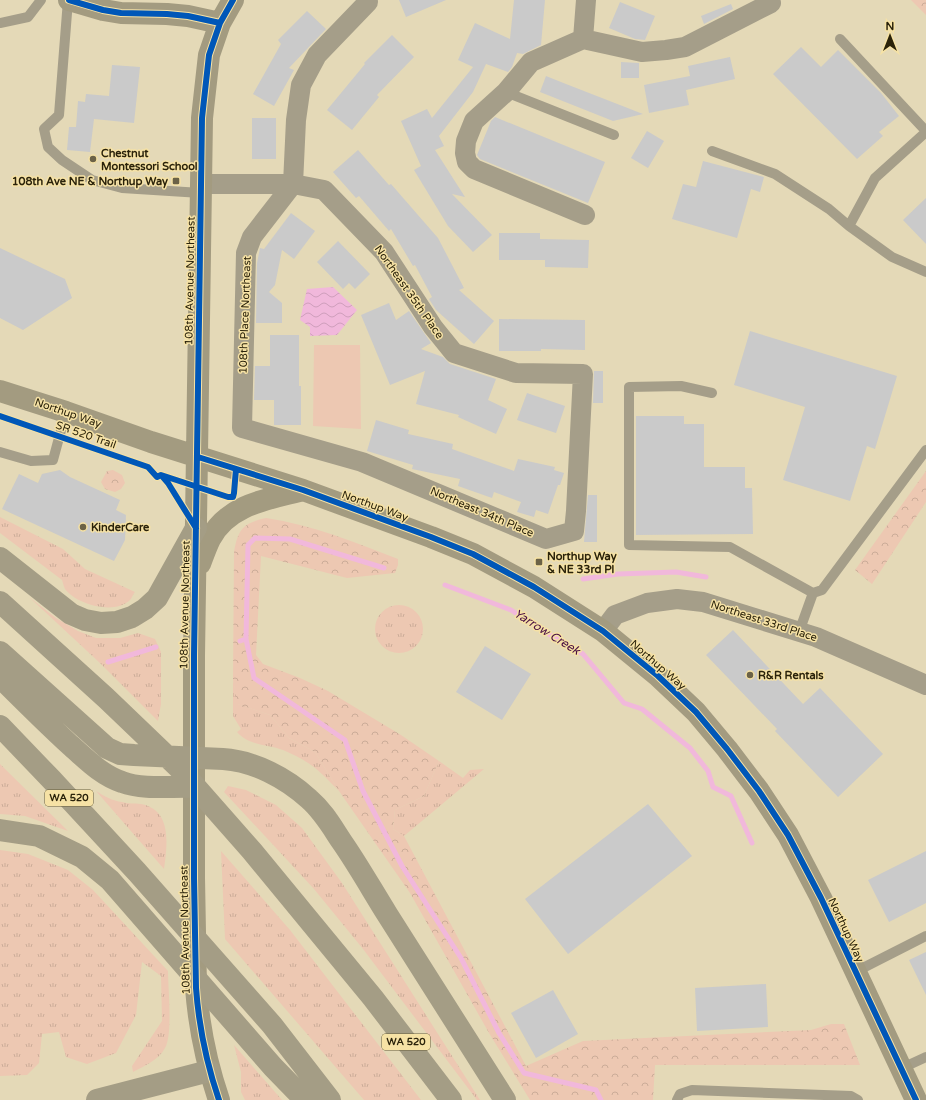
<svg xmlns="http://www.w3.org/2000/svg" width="926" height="1100" viewBox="0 0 926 1100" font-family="'Varela Round',sans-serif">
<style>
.grass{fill:url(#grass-tufts)}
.forest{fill:url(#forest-crowns)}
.garden{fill:#edc8b2}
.water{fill:url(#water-waves)}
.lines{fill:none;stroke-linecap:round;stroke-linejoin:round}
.stream{stroke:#f1b8db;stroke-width:5}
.building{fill:#cacaca}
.lane{stroke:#a59e89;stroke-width:10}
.street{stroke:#a59e89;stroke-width:20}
.secondary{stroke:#a39b80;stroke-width:22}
.highway{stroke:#a49d85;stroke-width:22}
.cycleway-casing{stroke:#f6e2a5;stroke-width:8}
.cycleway{stroke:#0057b8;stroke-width:6}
.poi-dot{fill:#6b6247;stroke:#f6e2a5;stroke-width:1.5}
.labels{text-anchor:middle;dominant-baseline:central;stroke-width:3;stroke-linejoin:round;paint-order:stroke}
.shield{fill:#f6e2a5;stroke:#675c38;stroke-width:1}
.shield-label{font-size:10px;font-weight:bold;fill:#2a220a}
.poi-label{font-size:11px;font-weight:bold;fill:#2a220a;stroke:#f6e2a5;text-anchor:start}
.street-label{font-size:11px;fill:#2a220a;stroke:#f6e2a5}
.water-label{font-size:12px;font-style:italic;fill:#490f43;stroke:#f6e2a5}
</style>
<defs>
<pattern id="grass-tufts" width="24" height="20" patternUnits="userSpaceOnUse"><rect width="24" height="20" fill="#edc8b2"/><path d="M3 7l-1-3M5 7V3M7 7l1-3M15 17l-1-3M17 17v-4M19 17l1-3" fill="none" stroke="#cbac98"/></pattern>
<pattern id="forest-crowns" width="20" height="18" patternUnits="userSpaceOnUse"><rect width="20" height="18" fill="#edc8b2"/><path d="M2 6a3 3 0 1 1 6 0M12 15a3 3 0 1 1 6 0" fill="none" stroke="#cbac98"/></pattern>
<pattern id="water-waves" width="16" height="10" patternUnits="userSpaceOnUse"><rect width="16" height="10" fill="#f1b8db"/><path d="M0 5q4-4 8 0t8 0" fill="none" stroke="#cf9ebb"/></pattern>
</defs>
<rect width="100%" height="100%" fill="#e4d9b7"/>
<path class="grass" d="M0,517L63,549L85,569L135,592C133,594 132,598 130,600C115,615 77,605 65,589C64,587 63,583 62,580L0,533Z
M29,597L56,618L78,631L96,638H120L138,633L155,639L161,652V704L158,721L101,664Z
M375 629a24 24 0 1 1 48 0a24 24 0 1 1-48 0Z
M233,679L238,704L270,715L289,738L315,752L339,791C330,782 321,772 311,765C303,759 292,754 283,750C268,744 249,746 237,732L241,729L233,716Z
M439,761L463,778L470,770L484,769L404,836L393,829L395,810L424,796Z
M0,764L68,831L25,816L0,814Z
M228,786L246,790L276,805L302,828L342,883L480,1100H477L363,949L314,889L224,792Z
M96,791C104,796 113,801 122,802C128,804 134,803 141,804C173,810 167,846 164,869Z
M0,850L28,854L68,870L93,890L168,971C168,988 173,1035 165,1048C159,1060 144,1066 133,1072L132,1066L162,1021L161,976L142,962L136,1015L116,1053L87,1064L66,1057L59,1032L42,1034L39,1063L27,1075L0,1076Z
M221,851L290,930L421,1100H364L225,939Z
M234,1045L282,1100H245L241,1092V1072Z"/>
<path class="forest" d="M911,0H926V15Z
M113,470L122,475L125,483L121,489L115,492L105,489L101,482L107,471Z
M926,471V502L872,584L855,570Z
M266,518C312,525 355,542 398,559V565L395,573L347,578L261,556L256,655L263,664L300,678L328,691L401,735L439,761L424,796L395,810L393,829L404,836L526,1066L583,1041L811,1030L831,1024H844L860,1065H655L653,1100H530L489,1033L410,893L339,791L315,752L289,738L270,715L237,704L233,679L234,552C238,529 243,523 266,518Z"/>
<path class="garden" d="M314,345H360L361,429L313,426Z"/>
<path class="water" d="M333,287L357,310L337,335L310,336V327L300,320L307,289Z"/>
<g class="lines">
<path class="stream" d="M583,579L618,574L676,572L706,577
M445,585L511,610L537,627L583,654L624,703L642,709L690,748L708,771L713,787L731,796L752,843
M246,639L254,678L285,699L345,740L363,791L402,866L461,958L499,1033L524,1073L596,1090L601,1100
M240,641L246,639L248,545L255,538L290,539L384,568
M108,662L156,647"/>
</g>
<path class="building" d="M399,0H446L406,17Z
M514,0H545L541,45L523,54L517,53L512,67L508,72L486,64L473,92L439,136L444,146L435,150L465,197L452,194L492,235L473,252L448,226L414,170L421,166L401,121L427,109L432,118L473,67L458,60L475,23L510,39Z
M620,2L655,16L645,40L635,39L609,28Z
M731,4L733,9L704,24L701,16Z
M307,11L326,29L289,68L294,70L274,106L253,94L281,44L278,40Z
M392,35L414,57L377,95L379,97L352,130L327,110L365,64L364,63Z
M801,47L821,67L838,50L881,93L899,116L879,132L883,136L857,159L773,74Z
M730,57L735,79L686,90L689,105L649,113L644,85L690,76L688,66Z
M621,62L639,63V78H621Z
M112,65L140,67L134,123L94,119L90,152L67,150L69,127H76L78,101L85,102L86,94L109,96Z
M546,76L566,84L643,114L613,121L540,92Z
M495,117L605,162L588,203L480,159L477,155L491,121Z
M252,118H276V159H252Z
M647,131L664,141L648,168L631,158Z
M358,150L389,185L391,184L438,238L464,288L459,290L494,321L474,344L436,310L429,299L432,297L415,265L413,266L391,229L389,231L359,196L356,198L333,172Z
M703,161L764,177L760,192L751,189L737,238L672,219L683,184L696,187Z
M926,198V244L903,220Z
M291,213L315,231L294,259L282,250L275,285L269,292L282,303V323H256L257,263L260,248L264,249Z
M499,233H540V239L589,240L588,268L545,267V260H499Z
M338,241L370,274L355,289L349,283L343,289L317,262Z
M0,248L65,279L72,298L23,330L0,318Z
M389,303L396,320L409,311L431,343L421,349L443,357L450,364L496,379L488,400L507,409L496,434L458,417L459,415L416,404L425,371L390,385L361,315Z
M499,319L585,320V350L541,349V351H499Z
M750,331L897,376L875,449L867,446L850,501L783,480L805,407L734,385Z
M270,335H299V386H301V425H274V400H254L255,366H270Z
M594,371H603V403H593Z
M527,393L565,406L556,433L517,420Z
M636,416H684V424H704V467H745V488H752L753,534L636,535Z
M376,420L409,430L408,434L453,444L452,449L514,471L518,459L555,467L554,470L564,473L560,485H558L548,514L536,510L534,517L517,512L521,502L494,492L492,498L458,486L460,479L412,469L413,465L367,451Z
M60,470L70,477L120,500L116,510L126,515L125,540L114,561L2,509L19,474L38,483L42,474Z
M588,495H597V542H584Z
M733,630L803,704L820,688L883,754L838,797L775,731L777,729L706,655Z
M485,646L531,674L502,720L456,692Z
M648,804L692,856L568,954L525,899Z
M926,851V903L889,922L868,880Z
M926,952V995L909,960Z
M766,984L768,1027L697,1031L695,988Z
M553,990L578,1034L536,1058L511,1013Z"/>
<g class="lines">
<path class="lane" d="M68,0L59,115L44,129L48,147L62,160L92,180L122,188L201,193
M0,23L28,17L41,0
M840,39L926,131
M506,92L614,135
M926,132L875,178L849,226L892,257L926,272
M712,151L775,174L829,209L849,226
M712,393L681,386L629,387V545L730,547L813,593
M0,452L31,461L53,460L66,412
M799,632L813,593L822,590L926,450
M855,972L926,936
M900,1069L926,1057
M677,1100L680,1094L692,1090L851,1096L858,1100"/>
<path class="street" d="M586,0L583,39L642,52L666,50L685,47L771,3
M583,39L531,62L506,92L474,121L466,141L465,153L467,162L474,169L585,215
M202,184H293L324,190L384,252L433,327L454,353L516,373L583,374L576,511L574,531L546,539L362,462L242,428L246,253L252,237L293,184L296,120L301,85L317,55L368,2
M603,631L615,615L647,603L677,599L703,602L816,637L926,685"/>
<path class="secondary" d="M69,0L103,10L121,13L167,14L188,16L220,23
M0,391L66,412L151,442L303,490L431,537L473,554L534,587L603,631L658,676L696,712L727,749L759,791L788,835L821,898L916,1100
M200,564C203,556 206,547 210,539C228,504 269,499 303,490
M219,1100C206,1062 199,1028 196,988L194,878V655L202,118L209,55L220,23L233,0"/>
<path class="highway" d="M0,558L71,614L85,620L101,623L117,622L132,617L145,609L157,598L196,528
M0,602L106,698L178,767L252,851L373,998L451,1100
M0,652L107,748L120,754L134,755L223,759C254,761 286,778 309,799C323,811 332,827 342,842C358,865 372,890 387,914C426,976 465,1038 505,1100
M0,677C23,700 46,723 70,745C86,759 101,775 122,782C144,790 171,786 194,787
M0,726L51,779L137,872L272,1025L330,1100
M0,830L39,836L82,857L110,880L273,1067L305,1100
M97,1100L209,1071"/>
<defs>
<path id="cycleway" d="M69,0L103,10L121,13L167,14L188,16L220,23
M0,416L148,467L157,477L161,475L228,497H233L234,493L236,469
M198,457L303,490L431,537L473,554L534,587L603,631L658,676L696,712L727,749L759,791L788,835L821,898L916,1100
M162,476L168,483L196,528
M219,1100C206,1062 199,1028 196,988L194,878V655L202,118L209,55L220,23L233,0"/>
</defs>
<use href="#cycleway" class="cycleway-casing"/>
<use href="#cycleway" class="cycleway"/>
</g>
<g class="poi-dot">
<circle cx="93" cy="159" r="4"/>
<rect x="172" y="177" width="8" height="8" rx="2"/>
<circle cx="83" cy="527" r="4"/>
<rect x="535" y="558" width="8" height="8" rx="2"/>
<circle cx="750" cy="675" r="4"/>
</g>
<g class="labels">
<g class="shield">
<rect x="45" y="790" width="48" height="16" rx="3"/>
<rect x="382" y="1034" width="48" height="16" rx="3"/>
</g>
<g class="shield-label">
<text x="69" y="798">WA 520</text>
<text x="406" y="1042">WA 520</text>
</g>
<g class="poi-label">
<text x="101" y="153">Chestnut<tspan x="101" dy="13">Montessori School</tspan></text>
<text x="168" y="181" text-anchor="end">108th Ave NE &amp; Northup Way</text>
<text x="91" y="527">KinderCare</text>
<text x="547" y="556">Northup Way<tspan x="547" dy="13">&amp; NE 33rd Pl</tspan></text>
<text x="758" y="675">R&amp;R Rentals</text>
</g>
<g class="street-label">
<text transform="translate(190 281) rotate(-89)">108th Avenue Northeast</text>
<text transform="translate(409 292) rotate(55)">Northeast 35th Place</text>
<text transform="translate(245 315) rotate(-88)">108th Place Northeast</text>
<text transform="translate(68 413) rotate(19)">Northup Way</text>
<text transform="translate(86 435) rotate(19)">SR 520 Trail</text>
<text transform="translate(375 506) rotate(20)">Northup Way</text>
<text transform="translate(482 512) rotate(23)">Northeast 34th Place</text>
<text transform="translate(185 605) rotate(-89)">108th Avenue Northeast</text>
<text transform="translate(764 621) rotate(18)">Northeast 33rd Place</text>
<text transform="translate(658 665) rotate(41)">Northup Way</text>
<text transform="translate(185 930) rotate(-91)">108th Avenue Northeast</text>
<text transform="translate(846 930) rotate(65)">Northup Way</text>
</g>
<g class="water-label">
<text transform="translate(547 632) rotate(32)">Yarrow Creek</text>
</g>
</g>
<g transform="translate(890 36)" stroke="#f6e2a5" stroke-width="3" paint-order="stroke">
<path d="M0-3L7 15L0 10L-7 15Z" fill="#2a220a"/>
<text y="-6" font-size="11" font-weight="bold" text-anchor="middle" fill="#2a220a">N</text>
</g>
</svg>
